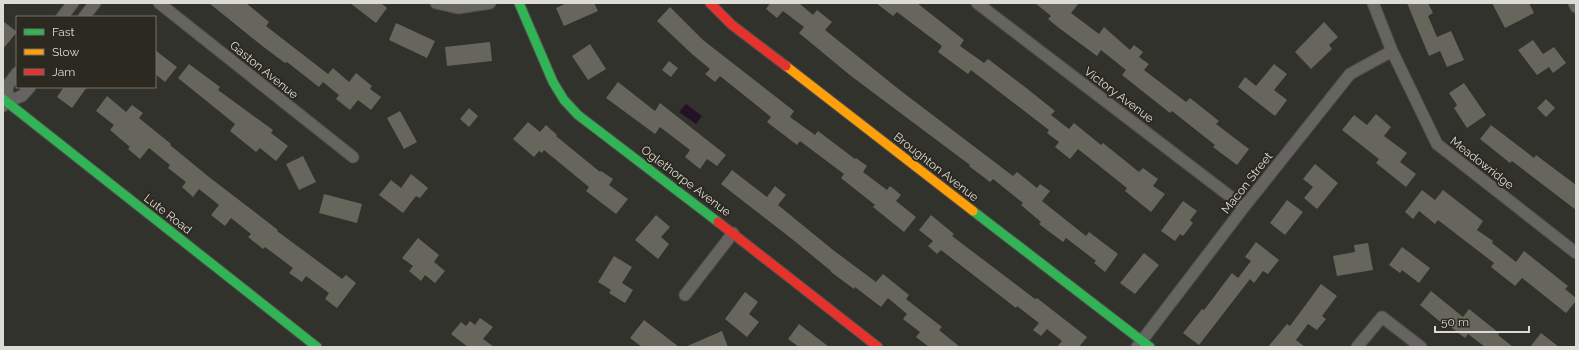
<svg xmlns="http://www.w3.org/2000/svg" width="1579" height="350" viewBox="0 0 1579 350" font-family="Raleway,sans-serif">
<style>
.water{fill:#231126}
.building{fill:#67665c}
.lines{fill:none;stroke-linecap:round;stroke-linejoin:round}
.street-casing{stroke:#50504b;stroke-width:13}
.fast-casing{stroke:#50504b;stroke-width:11}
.slow-casing{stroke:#50504b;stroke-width:11}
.jam-casing{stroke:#50504b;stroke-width:11}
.street{stroke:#656460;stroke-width:11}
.fast{stroke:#30b455;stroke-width:9}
.slow{stroke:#ff9f0a;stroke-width:9}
.jam{stroke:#e5322d;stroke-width:9}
.labels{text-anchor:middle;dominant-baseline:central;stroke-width:4;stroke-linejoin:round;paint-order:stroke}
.street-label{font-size:12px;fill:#dcdbd5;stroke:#2b2920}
</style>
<rect width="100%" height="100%" fill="#32322d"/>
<path class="water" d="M686,104L702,116L696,124L679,112Z"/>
<path class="building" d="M209,3H246L269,22L266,26L328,74L333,68L349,82L356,73L372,86L370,89L381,97L371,110L358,100L350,110L336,99L339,95L323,82L319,87L287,62L285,63L261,45Z
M350,3H381L387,8L376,23Z
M567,3H594L598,11L564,26L556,8Z
M770,3H799L813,15L817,10L832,22L825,30L901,91L1013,176L1017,172L1037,188L1040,184L1050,191L1042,201L1086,236L1089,232L1118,254L1105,272L1094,263L1096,261L1066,238L1063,242L1039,224L1041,222L1021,205L1023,203L993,179L990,182L969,166L970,165L851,76L799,33L804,27L783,11L777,18L766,9Z
M876,3H917L964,40L960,46L984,63L988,59L1025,87L1055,111L1051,115L1069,129L1074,123L1101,145L1103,143L1139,172L1143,168L1158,179L1153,186L1165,194L1151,212L1125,191L1127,188L1078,149L1070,159L1055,147L1059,142L1047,133L1049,130L971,70L968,74L938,52L942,46L897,12L893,16Z
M1035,3H1079L1071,13L1099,34L1104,27L1130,50L1134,45L1143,52L1139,57L1149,64L1144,70L1186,102L1190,98L1219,121L1216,124L1249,149L1237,165L1213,147L1215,145L1172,111L1170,113L1122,75L1126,70L1101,50L1097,56L1059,28L1048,19L1051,16Z
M1407,3H1428L1433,13L1428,16L1437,37L1451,31L1464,60L1447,67L1440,51L1429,56Z
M1492,3H1529L1534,13L1505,28Z
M670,7L703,40L794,111L790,117L815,135L818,131L855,159L856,158L867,166L863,172L887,190L890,186L901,195L896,201L916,217L904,232L873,207L875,205L841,178L844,174L800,141L797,145L767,122L771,117L720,76L715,82L705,74L710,69L692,54L657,21Z
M3,21L17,32L3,49Z
M1324,22L1338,37L1329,45L1332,49L1311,69L1295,52Z
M396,23L435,41L427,58L389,40Z
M1533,40L1543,54L1554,47L1566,63L1553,73L1549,67L1537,75L1518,50Z
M490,42L492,61L447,66L445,47Z
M590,44L606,69L588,80L572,56Z
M155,50L177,67L165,82L155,74Z
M669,61L678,68L671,77L662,70Z
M189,64L220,87L218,90L273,130L271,133L288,146L276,161L260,148L256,152L230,131L235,124L178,78Z
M1274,64L1287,74L1274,90L1287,100L1275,116L1238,87L1245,77L1256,86Z
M618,82L655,111L660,103L726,155L717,166L707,159L700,169L685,157L690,150L660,127L655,134L606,98Z
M1464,83L1486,115L1467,128L1454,108L1457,105L1449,93Z
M64,87H87L72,108L57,97Z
M107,96L126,112L132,105L143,113L139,118L171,144L170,145L209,177L278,230L277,231L342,279L346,275L356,283L337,308L325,299L329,293L306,276L302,282L289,273L293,268L265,247L263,249L248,237L251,234L231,218L225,226L211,215L219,205L199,189L193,197L182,187L186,182L168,168L170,165L149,148L140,159L128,149L130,147L110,130L114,125L96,111Z
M1546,99L1555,108L1546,117L1537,108Z
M469,108L478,116L469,127L460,119Z
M400,111L417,142L404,149L387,118Z
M1376,114L1391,127L1384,136L1407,153L1400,162L1416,174L1406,187L1376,163L1379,159L1342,130L1354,115L1367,125Z
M528,122L540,132L546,125L557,135L556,136L600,172L601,171L613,179L609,185L628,199L616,214L586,191L589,187L544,150L542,153L539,151L534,157L513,139Z
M1491,125L1534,158L1536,155L1576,185V210L1512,161L1510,163L1480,139Z
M303,156L316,182L299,190L286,164Z
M1315,164L1338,183L1317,209L1304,198L1313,187L1303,179Z
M732,170L767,197L775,186L786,195L778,205L833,250L876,282L883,274L909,295L906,299L942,327L939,330L960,347H929L916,337L920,332L903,319L907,314L888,298L881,307L855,287L854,289L831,272V271L792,239L721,184Z
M411,174L428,188L420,198L416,196L403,213L379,195L391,180L401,188Z
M1422,190L1435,200L1443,190L1483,221L1477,230L1493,241L1492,243L1516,262L1524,251L1568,286L1565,289L1576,298V301L1566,313L1522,278L1515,286L1491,267L1494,263L1438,220L1435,224L1419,211L1413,219L1405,212Z
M324,194L362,204L357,223L319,213Z
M1287,200L1303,212L1285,235L1270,223Z
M1183,201L1197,211L1190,220L1193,223L1183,236L1180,234L1175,241L1161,231Z
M656,215L670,227L661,237L669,244L658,259L635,240Z
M931,215L954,234L952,236L1035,299L1037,298L1087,337L1079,347H1057L1062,341L1047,329L1041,336L1033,330L1039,323L1017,306L1016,308L941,250L937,254L928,246L933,241L919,230Z
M418,238L439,255L434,262L445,271L435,283L425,275L421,281L409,271L413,266L402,258Z
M1256,242L1279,260L1268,274L1263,271L1254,283L1250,279L1199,345L1183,333L1202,309L1204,310L1232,273L1238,278L1251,261L1245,257Z
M1368,243L1373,270L1337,276L1333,256L1355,252L1354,245Z
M1402,247L1430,268L1419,283L1402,270L1400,273L1389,265Z
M1144,253L1159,265L1135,294L1120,283Z
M614,256L632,267L622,283L633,290L625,303L609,293L611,290L598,282Z
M1321,284L1337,296L1322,316L1326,319L1317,330L1308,324L1296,340L1305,347H1268L1287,324L1290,326Z
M1431,291L1463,317L1469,309L1499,333L1498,335L1513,347H1485L1468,334L1465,338L1444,322L1443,324L1420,305Z
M745,292L758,302L749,314L759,322L747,337L725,319Z
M480,318L493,327L483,339L494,347H468L451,334L461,322L466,326L470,321L475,325Z
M644,320L679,347H642L630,338Z
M799,324L829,347H799L788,339Z
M722,331L728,347H685Z
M1541,333L1559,347H1530Z"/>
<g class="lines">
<defs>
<path id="street" d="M159,3L353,157
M436,3L458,8L490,3
M977,3L1244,207
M1373,3L1392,51L1437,144L1576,253
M1574,3L1576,7
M62,17L73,3
M84,17L95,3
M6,102L22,96L30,87
M3,106L6,102L8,85L17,73
M685,295L733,233
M1137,347L1244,207L1350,74L1392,51
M1357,347L1382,317L1421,347"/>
<path id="fast" d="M519,3L553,82L564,100L578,115L718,222
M3,99L317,347
M973,211L1150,347"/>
<path id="slow" d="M786,66L973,211"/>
<path id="jam" d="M710,3L732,25L786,66
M718,222L878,347"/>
</defs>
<use href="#street" class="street-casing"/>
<use href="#fast" class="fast-casing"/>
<use href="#slow" class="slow-casing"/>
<use href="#jam" class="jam-casing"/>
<use href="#street" class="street"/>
<use href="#fast" class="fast"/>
<use href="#slow" class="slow"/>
<use href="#jam" class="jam"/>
</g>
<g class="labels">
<g class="street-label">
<text transform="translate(264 70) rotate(39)">Gaston Avenue</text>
<text transform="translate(1119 95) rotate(37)">Victory Avenue</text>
<text transform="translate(1482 163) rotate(38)">Meadowridge</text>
<text transform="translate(936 167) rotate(38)">Broughton Avenue</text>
<text transform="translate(686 181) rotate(37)">Oglethorpe Avenue</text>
<text transform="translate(1247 183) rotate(-52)">Macon Street</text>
<text transform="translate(168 214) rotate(38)">Lute Road</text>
</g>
</g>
<rect width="1579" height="350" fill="none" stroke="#dcdbd5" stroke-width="8"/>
<rect x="16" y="16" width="140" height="72" fill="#2b2920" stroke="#727068"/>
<rect x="24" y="29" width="20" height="6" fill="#30b455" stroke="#727068"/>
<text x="52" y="36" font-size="12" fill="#dcdbd5">Fast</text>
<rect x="24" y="49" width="20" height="6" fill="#ff9f0a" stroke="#727068"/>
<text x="52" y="56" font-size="12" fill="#dcdbd5">Slow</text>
<rect x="24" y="69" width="20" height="6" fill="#e5322d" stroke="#727068"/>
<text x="52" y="76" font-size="12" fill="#dcdbd5">Jam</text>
<path d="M1435 326v6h94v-6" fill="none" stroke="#dcdbd5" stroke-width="2"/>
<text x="1441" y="326" font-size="12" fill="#dcdbd5" stroke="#2b2920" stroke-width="3" paint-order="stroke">50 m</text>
</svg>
